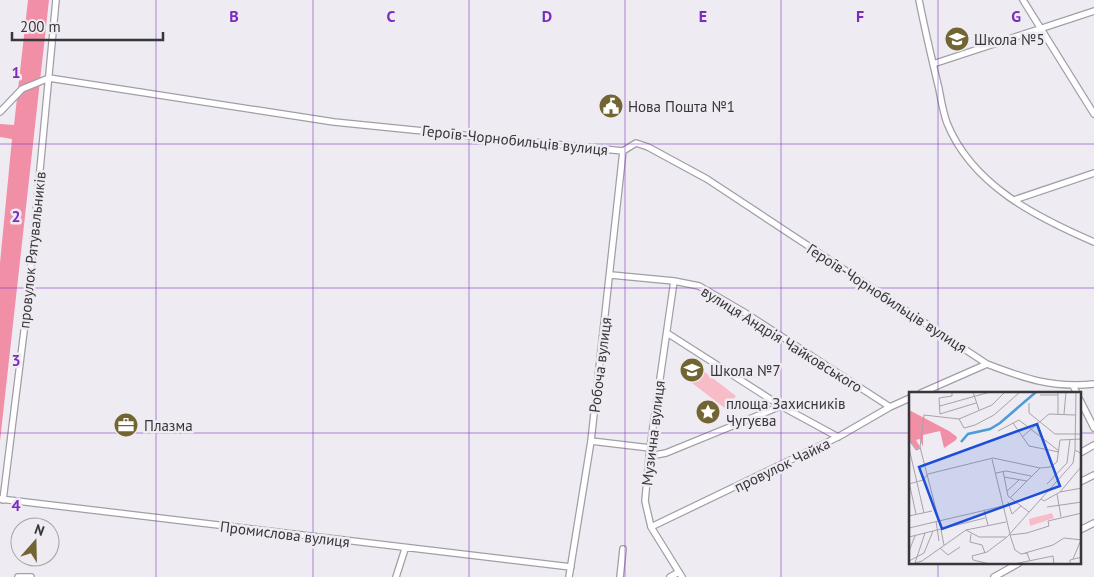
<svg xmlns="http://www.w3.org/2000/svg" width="1094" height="577" viewBox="0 0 1094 577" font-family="'PT Sans',sans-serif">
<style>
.green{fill:#f8bcc9}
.forest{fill:#f18fa7}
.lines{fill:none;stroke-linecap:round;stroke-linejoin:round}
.minor-casing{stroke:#a19fa6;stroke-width:8}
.minor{stroke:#fff;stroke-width:5.5}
.grid{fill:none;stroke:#7b2cbf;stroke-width:1;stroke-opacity:0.55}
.labels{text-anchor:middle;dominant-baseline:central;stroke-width:5;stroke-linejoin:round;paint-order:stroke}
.poi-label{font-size:15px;fill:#373639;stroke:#eeebf2;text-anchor:start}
.street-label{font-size:15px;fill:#373639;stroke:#eeebf2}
.inset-river{fill:none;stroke:#4b9cd9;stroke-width:2.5}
.inset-road{fill:none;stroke:#a5a3a8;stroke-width:1}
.view{fill:#1d4ed8;fill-opacity:0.15;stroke:#1d4ed8;stroke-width:2.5}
.inset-edge{fill:none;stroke:#373639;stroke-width:2.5}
.grid-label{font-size:16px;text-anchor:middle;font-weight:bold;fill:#7b2cbf;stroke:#eeebf2;stroke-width:5;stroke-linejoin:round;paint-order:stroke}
</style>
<rect width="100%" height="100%" fill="#eeebf2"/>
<path class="green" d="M702,370L736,396L726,409L692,383Z"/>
<path class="forest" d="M28,0H49L0,441V263L12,139L0,137V124L14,125Z"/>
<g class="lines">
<defs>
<path id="minor" d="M919,0C925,30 932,60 939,89C941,100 943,112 947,123C972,185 1036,217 1094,242
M1023,0L1094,114
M933,64L1094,11
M0,112L22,89L49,78L334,122L623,151L636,143L648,147L707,179L987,364C1026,379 1052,388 1094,384
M1014,200L1094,173
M611,275L674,281L699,286L747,314L890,407
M674,281L650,448L645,501L651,527L682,577
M667,333L781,406L838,437
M1073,386L1077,393
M921,393L987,364
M1080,400L1094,428
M591,441L650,448
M1080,453L1094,445
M650,456L666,453L781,406
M1080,482L1094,475
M0,499L571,567
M3,500L27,307L56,0
M651,527L838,437L890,407L910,398
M1080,530L1094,523
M18,577H31
M396,577L405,549
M569,577L591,441L623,151
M620,577L623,549
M670,577L679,572
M994,577L1019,563"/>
</defs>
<use href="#minor" class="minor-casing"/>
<use href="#minor" class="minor"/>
</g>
<path class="grid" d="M156,0V577M313,0V577M469,0V577M625,0V577M781,0V577M938,0V393M0,144H1094M0,288H1094M0,433H910M1080,433H1094M938,563V577"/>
<defs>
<symbol id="school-disc" viewBox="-11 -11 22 22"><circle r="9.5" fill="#726532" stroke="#eeebf2"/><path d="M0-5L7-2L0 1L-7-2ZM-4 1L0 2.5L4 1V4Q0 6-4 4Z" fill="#fff"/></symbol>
<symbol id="civic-disc" viewBox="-11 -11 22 22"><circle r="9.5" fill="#726532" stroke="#eeebf2"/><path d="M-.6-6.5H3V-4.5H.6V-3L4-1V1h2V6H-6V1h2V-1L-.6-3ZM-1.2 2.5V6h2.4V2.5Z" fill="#fff"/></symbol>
<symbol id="sight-disc" viewBox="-11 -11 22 22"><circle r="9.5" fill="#726532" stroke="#eeebf2"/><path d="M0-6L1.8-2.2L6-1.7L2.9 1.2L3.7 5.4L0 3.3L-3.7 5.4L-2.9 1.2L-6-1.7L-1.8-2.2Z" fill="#fff"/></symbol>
<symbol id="office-disc" viewBox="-11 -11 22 22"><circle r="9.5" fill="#726532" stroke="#eeebf2"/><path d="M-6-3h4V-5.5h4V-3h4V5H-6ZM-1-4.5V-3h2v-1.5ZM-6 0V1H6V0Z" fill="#fff"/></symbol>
</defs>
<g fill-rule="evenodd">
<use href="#school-disc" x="943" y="25" width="28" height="28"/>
<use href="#civic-disc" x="597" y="92" width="28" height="28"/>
<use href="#school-disc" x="678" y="356" width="28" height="28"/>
<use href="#sight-disc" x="694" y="398" width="28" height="28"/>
<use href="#office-disc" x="112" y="411" width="28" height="28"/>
</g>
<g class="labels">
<g class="poi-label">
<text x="974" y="39">Школа №5</text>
<text x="628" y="106">Нова Пошта №1</text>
<text x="710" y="370">Школа №7</text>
<text x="726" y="403">площа Захисників<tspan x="726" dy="17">Чугуєва</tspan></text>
<text x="144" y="425">Плазма</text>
</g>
<g class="street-label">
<text transform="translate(515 140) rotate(6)">Героїв-Чорнобильців вулиця</text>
<text transform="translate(32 250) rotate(-84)">провулок Рятувальників</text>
<text transform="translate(887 298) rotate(33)">Героїв-Чорнобильців вулиця</text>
<text transform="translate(782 339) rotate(32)">вулиця Андрія Чайковського</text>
<text transform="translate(600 365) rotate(-83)">Робоча вулиця</text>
<text transform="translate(653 433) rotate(-83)">Музична вулиця</text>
<text transform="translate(782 465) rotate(-26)">провулок Чайка</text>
<text transform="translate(285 534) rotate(7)">Промислова вулиця</text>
</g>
</g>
<g transform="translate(909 392)">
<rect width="172" height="172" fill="#eeebf2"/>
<path d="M143,121L145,126L121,134L120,127Z" fill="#f8bcc9"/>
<path d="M0,18L40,39L48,45L47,48L35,56L31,39L14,43V55L11,47L7,48L11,55L8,58L0,48Z" fill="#f18fa7"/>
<path class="inset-river" d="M52,50L59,42L81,37L91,31L127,0"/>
<path class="inset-road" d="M64,0L70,18M167,0L166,58L173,62M131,3H149M120,11V21L146,42H173M31,14L81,0M31,22L67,11M31,22L30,6L43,4V0M149,22V0M155,22L157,0M50,27L55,36L66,33L85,23L111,0M104,31L120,54L150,60M89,39L110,28L150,59M113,45L140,22L166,23M0,48L7,58L12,56M0,56L15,121M83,67L101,142M94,79L99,104L120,120M87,81L97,79L122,84M95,85L118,89M0,90L7,122M0,92L14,88L19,82L84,66L131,76L141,75L148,70L151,48L173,47M138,92L158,71L161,47M98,99L110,88M151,100L172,75M148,102L152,125M101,106L131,76M132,107L135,109L151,100L173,96M99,110L103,122L112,114M138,115L173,110M75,118L79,133M0,124L23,119M27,129L30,149M30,129L11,55L15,23L50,27L83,13L96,0M0,136L94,114M32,138L35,153M57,138L70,145H97M62,142L61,150L73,153L76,161M101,143L118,141L140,134L139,129L173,121M101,143L106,158L112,162L118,161L121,169M0,145L76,126M31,156L39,163L51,155M0,159L6,144M116,161L144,153L155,146L173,148M164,167L172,148M0,169L15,161L24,139M6,171L16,141M3,172L13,169L57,138L97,130M81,172L64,168L63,164L78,160L98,145L164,71L166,58M105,172L144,164L145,172M161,172V168L173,165"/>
<path class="view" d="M128,32L151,94L33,137L10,75Z"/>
<rect width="172" height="172" class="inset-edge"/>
</g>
<g class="grid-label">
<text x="234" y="22">B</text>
<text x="391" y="22">C</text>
<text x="547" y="22">D</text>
<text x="703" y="22">E</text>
<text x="860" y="22">F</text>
<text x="1016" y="22">G</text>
<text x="16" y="78">1</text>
<text x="16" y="222">2</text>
<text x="16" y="366">3</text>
<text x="16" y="511">4</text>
</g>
<g transform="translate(35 542) rotate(20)"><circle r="24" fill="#eeebf2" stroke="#a5a3a8"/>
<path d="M0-4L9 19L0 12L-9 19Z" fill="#726532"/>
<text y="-8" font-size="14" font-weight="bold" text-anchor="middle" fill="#373639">N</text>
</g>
<path d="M12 32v8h151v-8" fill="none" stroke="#373639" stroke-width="2.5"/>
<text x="20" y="32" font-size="15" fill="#373639" stroke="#eeebf2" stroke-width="4" paint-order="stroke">200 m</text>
</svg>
